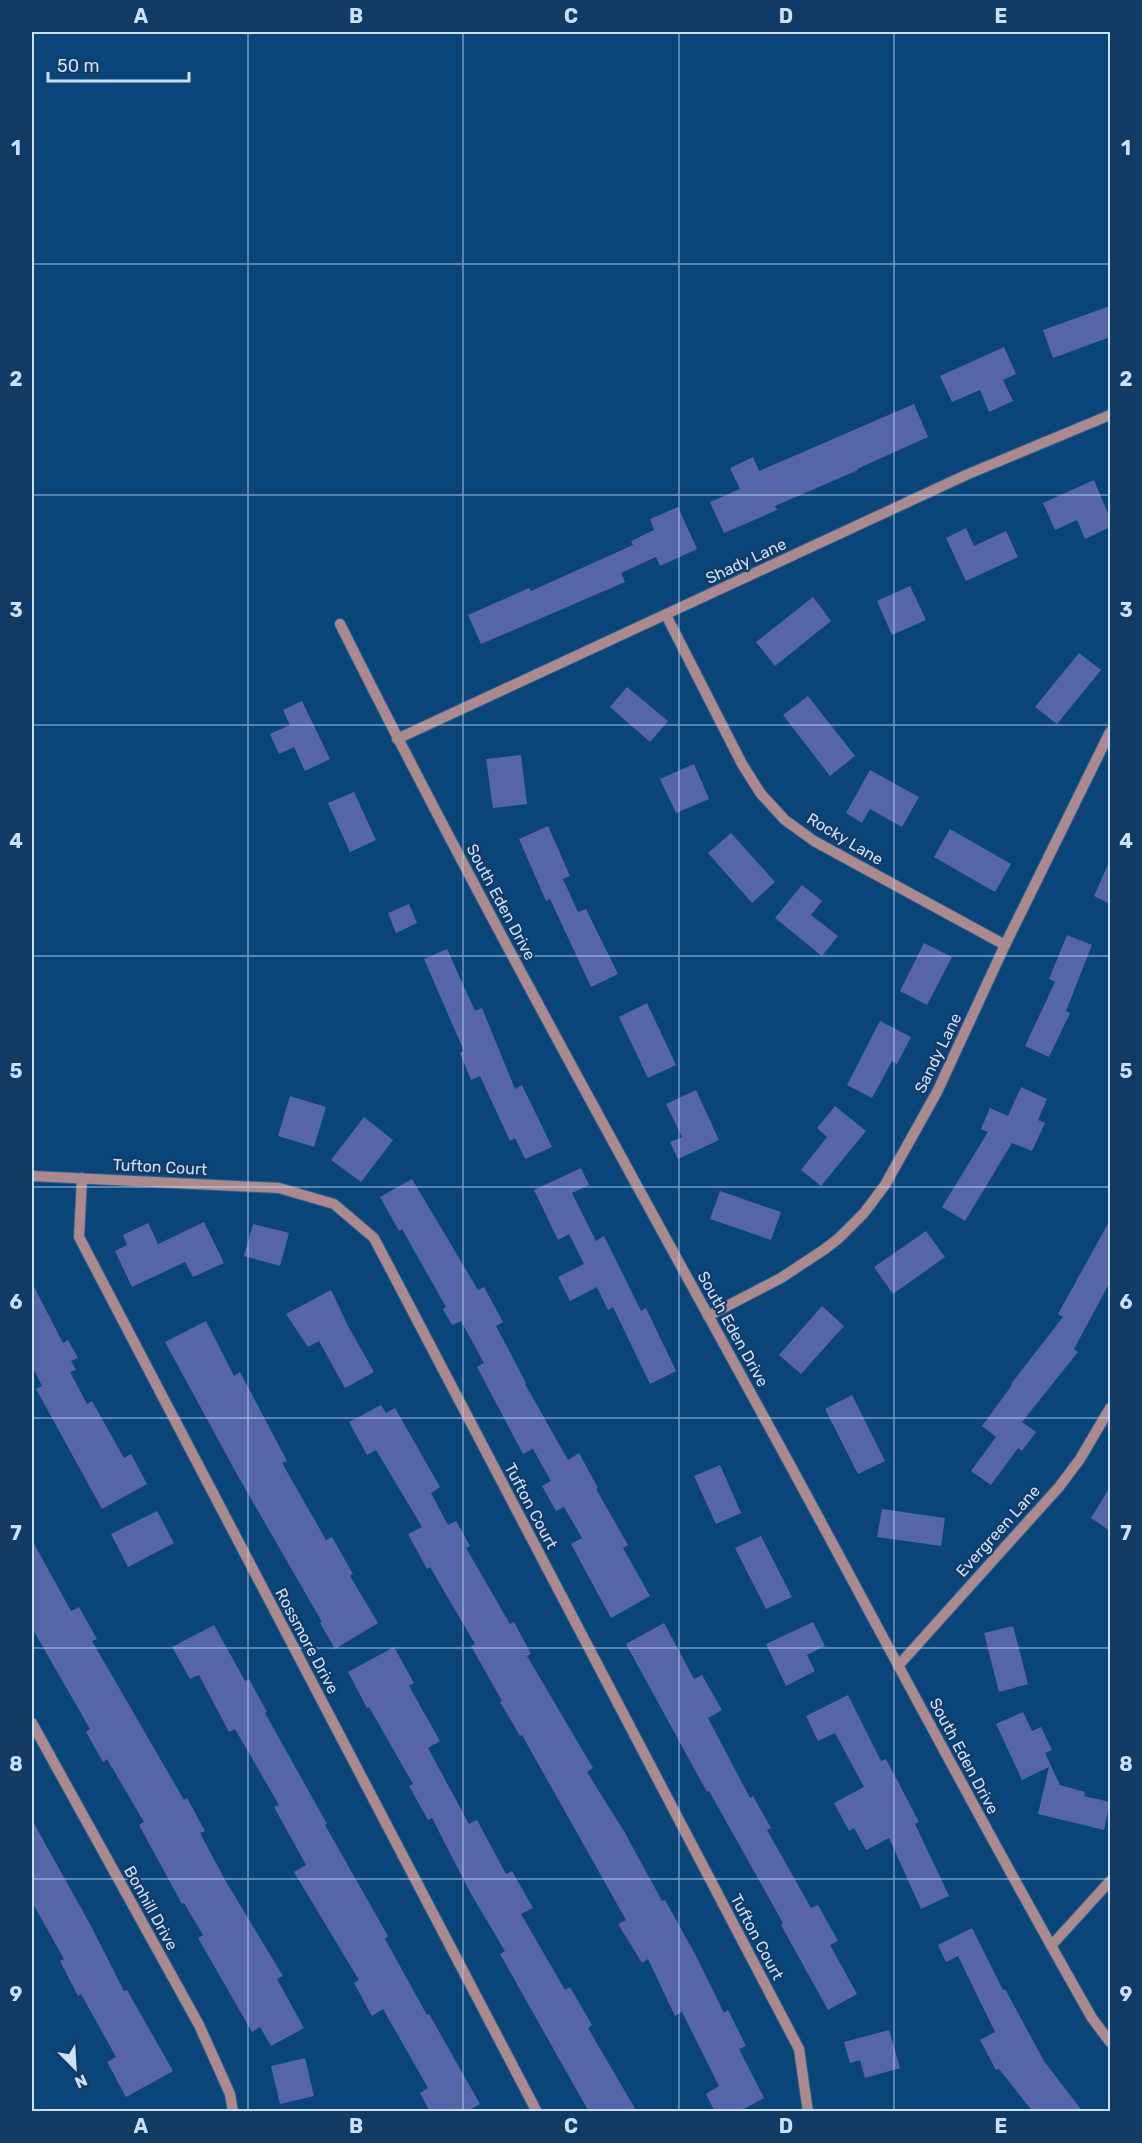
<svg xmlns="http://www.w3.org/2000/svg" width="1142" height="2143" viewBox="0 0 1142 2143" font-family="Rubik,sans-serif">
<style>
.building{fill:#5565a8}
.lines{fill:none;stroke-linecap:round;stroke-linejoin:round}
.minor-casing{stroke:#2d6191;stroke-width:12}
.minor{stroke:#ab898c;stroke-width:10}
.grid{fill:none;stroke:#cbe1fb;stroke-width:1.5;stroke-opacity:0.55}
.labels{text-anchor:middle;dominant-baseline:central;stroke-width:4.5;stroke-linejoin:round;paint-order:stroke}
.street-label{font-size:16px;fill:#cbe1fb;stroke:#113a64}
.neatline{fill:none;stroke:#cbe1fb;stroke-width:2}
.grid-label{font-size:20px;text-anchor:middle;font-weight:bold;fill:#cbe1fb}
</style>
<rect width="100%" height="100%" fill="#0a457a"/>
<path class="building" d="M1110,306V337L1053,358L1043,330Z
M1004,347L1016,374L1003,380L1013,401L989,412L980,390L952,402L940,376Z
M914,404L928,437L857,469L858,470L775,506L777,510L724,533L710,502L740,489L730,468L753,457L759,471Z
M1094,480L1110,518V527L1085,539L1077,520L1055,530L1043,503Z
M678,507L697,549L660,566L656,557L621,573L625,582L481,644L468,615L529,588L531,591L633,545L631,541L654,530L650,519Z
M966,528L974,546L1006,531L1018,557L966,581L946,538Z
M910,586L926,620L892,635L877,601Z
M813,597L831,621L775,666L756,642Z
M1079,653L1101,670L1057,724L1035,707Z
M627,687L668,721L650,742L610,707Z
M808,696L855,756L830,776L783,715Z
M302,701L330,759L305,771L294,747L279,754L270,734L290,725L283,710Z
M521,755L527,804L493,808L486,759Z
M694,764L709,799L676,813L660,779Z
M870,770L919,797L902,827L870,809L862,823L846,813Z
M354,792L376,840L350,852L328,803Z
M548,826L570,876L563,879L578,912L586,909L618,974L591,987L550,899L546,901L519,839Z
M950,829L1011,864L995,892L934,857Z
M731,833L775,882L752,903L708,853Z
M1110,860V904L1094,896Z
M802,885L822,901L811,915L838,936L822,956L775,918Z
M409,904L417,923L396,933L388,913Z
M1067,935L1092,945L1066,1011L1070,1013L1049,1057L1025,1046L1055,982L1049,979Z
M924,943L952,957L927,1005L900,991Z
M447,949L475,1011L482,1008L515,1089L522,1085L552,1147L525,1159L515,1138L510,1141L480,1076L471,1080L460,1053L464,1051L424,959Z
M647,1003L676,1065L648,1078L619,1017Z
M880,1021L911,1037L897,1064L892,1061L872,1098L847,1085Z
M1021,1087L1047,1099L1038,1120L1045,1123L1032,1151L1012,1143L965,1221L942,1207L988,1132L981,1129L990,1108L1008,1116Z
M696,1090L719,1140L678,1159L670,1142L682,1137L666,1104Z
M290,1096L326,1107L314,1147L278,1136Z
M835,1106L866,1131L821,1186L801,1170L827,1137L817,1128Z
M364,1117L393,1140L361,1182L331,1160Z
M581,1168L589,1185L572,1193L596,1241L604,1236L641,1311L646,1308L676,1371L650,1384L613,1307L608,1310L597,1287L570,1301L558,1277L584,1264L569,1234L558,1240L534,1190Z
M412,1179L478,1290L484,1287L503,1322L496,1326L526,1383L525,1384L568,1460L579,1453L598,1488L596,1489L628,1545L623,1548L650,1596L611,1618L571,1544L582,1538L564,1507L556,1511L542,1486L551,1481L533,1449L523,1454L477,1367L484,1363L461,1321L452,1325L443,1309L446,1307L402,1229L399,1231L380,1197Z
M720,1191L781,1212L771,1240L710,1219Z
M1110,1220V1282L1074,1349L1078,1352L1022,1422L1036,1432L1022,1451L1018,1448L991,1485L971,1471L996,1437L982,1426L1012,1385L1011,1384L1063,1317L1058,1314Z
M204,1222L224,1263L193,1277L185,1262L132,1287L115,1251L127,1245L123,1235L148,1223L158,1244Z
M253,1224L289,1233L280,1266L244,1256Z
M926,1231L945,1257L893,1294L874,1267Z
M32,1283L63,1343L68,1340L78,1358L71,1361L76,1370L70,1372L87,1404L92,1401L124,1458L131,1454L147,1484L102,1509L36,1389L42,1386L32,1366Z
M331,1290L348,1326L374,1372L345,1388L319,1341L308,1347L286,1314Z
M822,1306L844,1326L801,1374L779,1355Z
M206,1321L234,1376L240,1372L287,1461L282,1463L326,1540L332,1537L353,1574L350,1576L378,1623L335,1649L320,1623L322,1622L239,1478L165,1342Z
M852,1395L885,1461L858,1474L825,1409Z
M381,1405L386,1413L395,1408L440,1487L431,1493L448,1525L456,1521L470,1546L466,1548L510,1624L514,1622L531,1654L527,1656L593,1768L587,1772L625,1833L662,1901L665,1900L695,1954L724,2013L728,2010L746,2046L739,2049L764,2098L738,2112H715L706,2094L719,2086L682,2012L675,2016L648,1959L642,1963L618,1924L626,1920L522,1735L520,1736L500,1702L502,1701L471,1646L475,1644L430,1567L427,1569L408,1534L422,1527L376,1450L367,1455L349,1422Z
M720,1465L741,1513L716,1524L694,1476Z
M1110,1487V1531L1091,1518Z
M882,1509L945,1518L941,1546L877,1537Z
M157,1511L174,1543L128,1567L111,1534Z
M761,1536L792,1597L766,1609L735,1548Z
M32,1540L71,1611L79,1607L97,1639L92,1641L184,1800L187,1798L205,1831L200,1833L225,1880L283,1976L277,1979L304,2028L271,2046L260,2027L252,2032L198,1938L203,1935L184,1903L182,1904L139,1825L144,1822L107,1759L103,1762L86,1732L90,1729L32,1628Z
M813,1622L825,1646L807,1655L815,1671L786,1686L766,1644Z
M664,1623L694,1679L702,1675L722,1710L708,1718L750,1798L753,1796L771,1828L767,1830L811,1908L818,1905L838,1941L830,1945L857,1994L828,2010L781,1925L783,1923L709,1791L707,1792L626,1644Z
M214,1625L245,1681L249,1679L267,1712L265,1713L327,1824L325,1825L388,1936L385,1939L427,2015L429,2014L480,2104L466,2112H430L420,2093L428,2088L383,2009L372,2016L354,1983L359,1980L294,1872L306,1865L274,1807L279,1805L235,1729L229,1732L199,1675L190,1679L172,1647Z
M1013,1626L1028,1684L999,1692L984,1633Z
M394,1647L414,1683L409,1686L440,1741L428,1748L469,1824L477,1820L506,1874L512,1871L533,1908L521,1914L565,1990L570,1987L592,2025L588,2028L637,2112H589L500,1954L505,1951L471,1894L432,1818L428,1820L409,1786L413,1784L369,1707L367,1708L348,1672Z
M848,1695L881,1761L886,1759L919,1822L915,1824L949,1896L921,1909L889,1838L866,1850L854,1828L849,1831L834,1803L864,1787L835,1733L818,1741L806,1716Z
M1023,1712L1032,1731L1041,1727L1052,1750L1045,1753L1060,1785L1085,1792L1084,1796L1110,1802L1104,1830L1038,1814L1049,1767L1022,1780L996,1724Z
M32,1820L91,1926L124,1991L127,1990L173,2071L126,2097L107,2062L116,2057L81,1994L78,1996L60,1961L64,1959L32,1902Z
M972,1928L1003,1990L1005,1989L1044,2061L1083,2112H1033L999,2069L996,2070L980,2040L995,2032L958,1956L946,1962L938,1945Z
M889,2030L900,2068L865,2078L860,2060L850,2063L844,2042Z
M305,2058L314,2096L280,2104L271,2066Z"/>
<g class="lines">
<defs>
<path id="minor" d="M666,615L742,764L761,794L785,820L814,841L1005,945
M340,624C480,904 633,1178 783,1452C886,1641 985,1831 1092,2018L1110,2042
M397,739L966,475L1110,415
M32,1176L279,1188L334,1204L374,1238L799,2049L808,2112
M82,1178L79,1237L537,2112
M708,1316L781,1278L825,1249L839,1238L864,1213L885,1185L937,1092L1005,945L1110,732
M898,1666L1059,1487L1080,1459L1110,1408
M32,1723L199,2025L230,2094L233,2112
M1051,1946L1110,1881"/>
</defs>
<use href="#minor" class="minor-casing"/>
<use href="#minor" class="minor"/>
</g>
<path class="grid" d="M248,32V2112M463,32V2112M679,32V2112M894,32V2112M32,264H1110M32,495H1110M32,725H1110M32,956H1110M32,1187H1110M32,1418H1110M32,1648H1110M32,1879H1110"/>
<g class="labels">
<g class="street-label">
<text transform="translate(746 561) rotate(-25)">Shady Lane</text>
<text transform="translate(845 839) rotate(31)">Rocky Lane</text>
<text transform="translate(501 902) rotate(62)">South Eden Drive</text>
<text transform="translate(938 1053) rotate(-64)">Sandy Lane</text>
<text transform="translate(160 1167) rotate(3)">Tufton Court</text>
<text transform="translate(733 1329) rotate(61)">South Eden Drive</text>
<text transform="translate(531 1506) rotate(62)">Tufton Court</text>
<text transform="translate(998 1531) rotate(-48)">Evergreen Lane</text>
<text transform="translate(307 1641) rotate(62)">Rossmore Drive</text>
<text transform="translate(964 1756) rotate(62)">South Eden Drive</text>
<text transform="translate(151 1908) rotate(61)">Bonhill Drive</text>
<text transform="translate(757 1937) rotate(62)">Tufton Court</text>
</g>
</g>
<rect width="1142" height="2143" fill="none" stroke="#113a64" stroke-width="66"/>
<g transform="translate(75 2068) rotate(156)" stroke="#113a64" stroke-width="4.5" paint-order="stroke">
<path d="M0-4.5L10 22L0 15L-10 22Z" fill="#cbe1fb"/>
<text y="-9" font-size="16" font-weight="bold" text-anchor="middle" fill="#cbe1fb">N</text>
</g>
<path d="M48 72v9h141v-9" fill="none" stroke="#cbe1fb" stroke-width="3"/>
<text x="57" y="72" font-size="18" fill="#cbe1fb" stroke="#113a64" stroke-width="4.5" paint-order="stroke">50 m</text>
<rect x="33" y="33" width="1076" height="2077" class="neatline"/>
<g class="grid-label">
<text x="141" y="23">A</text>
<text x="356" y="23">B</text>
<text x="571" y="23">C</text>
<text x="786" y="23">D</text>
<text x="1001" y="23">E</text>
<text x="16" y="155">1</text>
<text x="1126" y="155">1</text>
<text x="16" y="386">2</text>
<text x="1126" y="386">2</text>
<text x="16" y="617">3</text>
<text x="1126" y="617">3</text>
<text x="16" y="848">4</text>
<text x="1126" y="848">4</text>
<text x="16" y="1078">5</text>
<text x="1126" y="1078">5</text>
<text x="16" y="1309">6</text>
<text x="1126" y="1309">6</text>
<text x="16" y="1540">7</text>
<text x="1126" y="1540">7</text>
<text x="16" y="1771">8</text>
<text x="1126" y="1771">8</text>
<text x="16" y="2001">9</text>
<text x="1126" y="2001">9</text>
<text x="141" y="2133">A</text>
<text x="356" y="2133">B</text>
<text x="571" y="2133">C</text>
<text x="786" y="2133">D</text>
<text x="1001" y="2133">E</text>
</g>
</svg>
